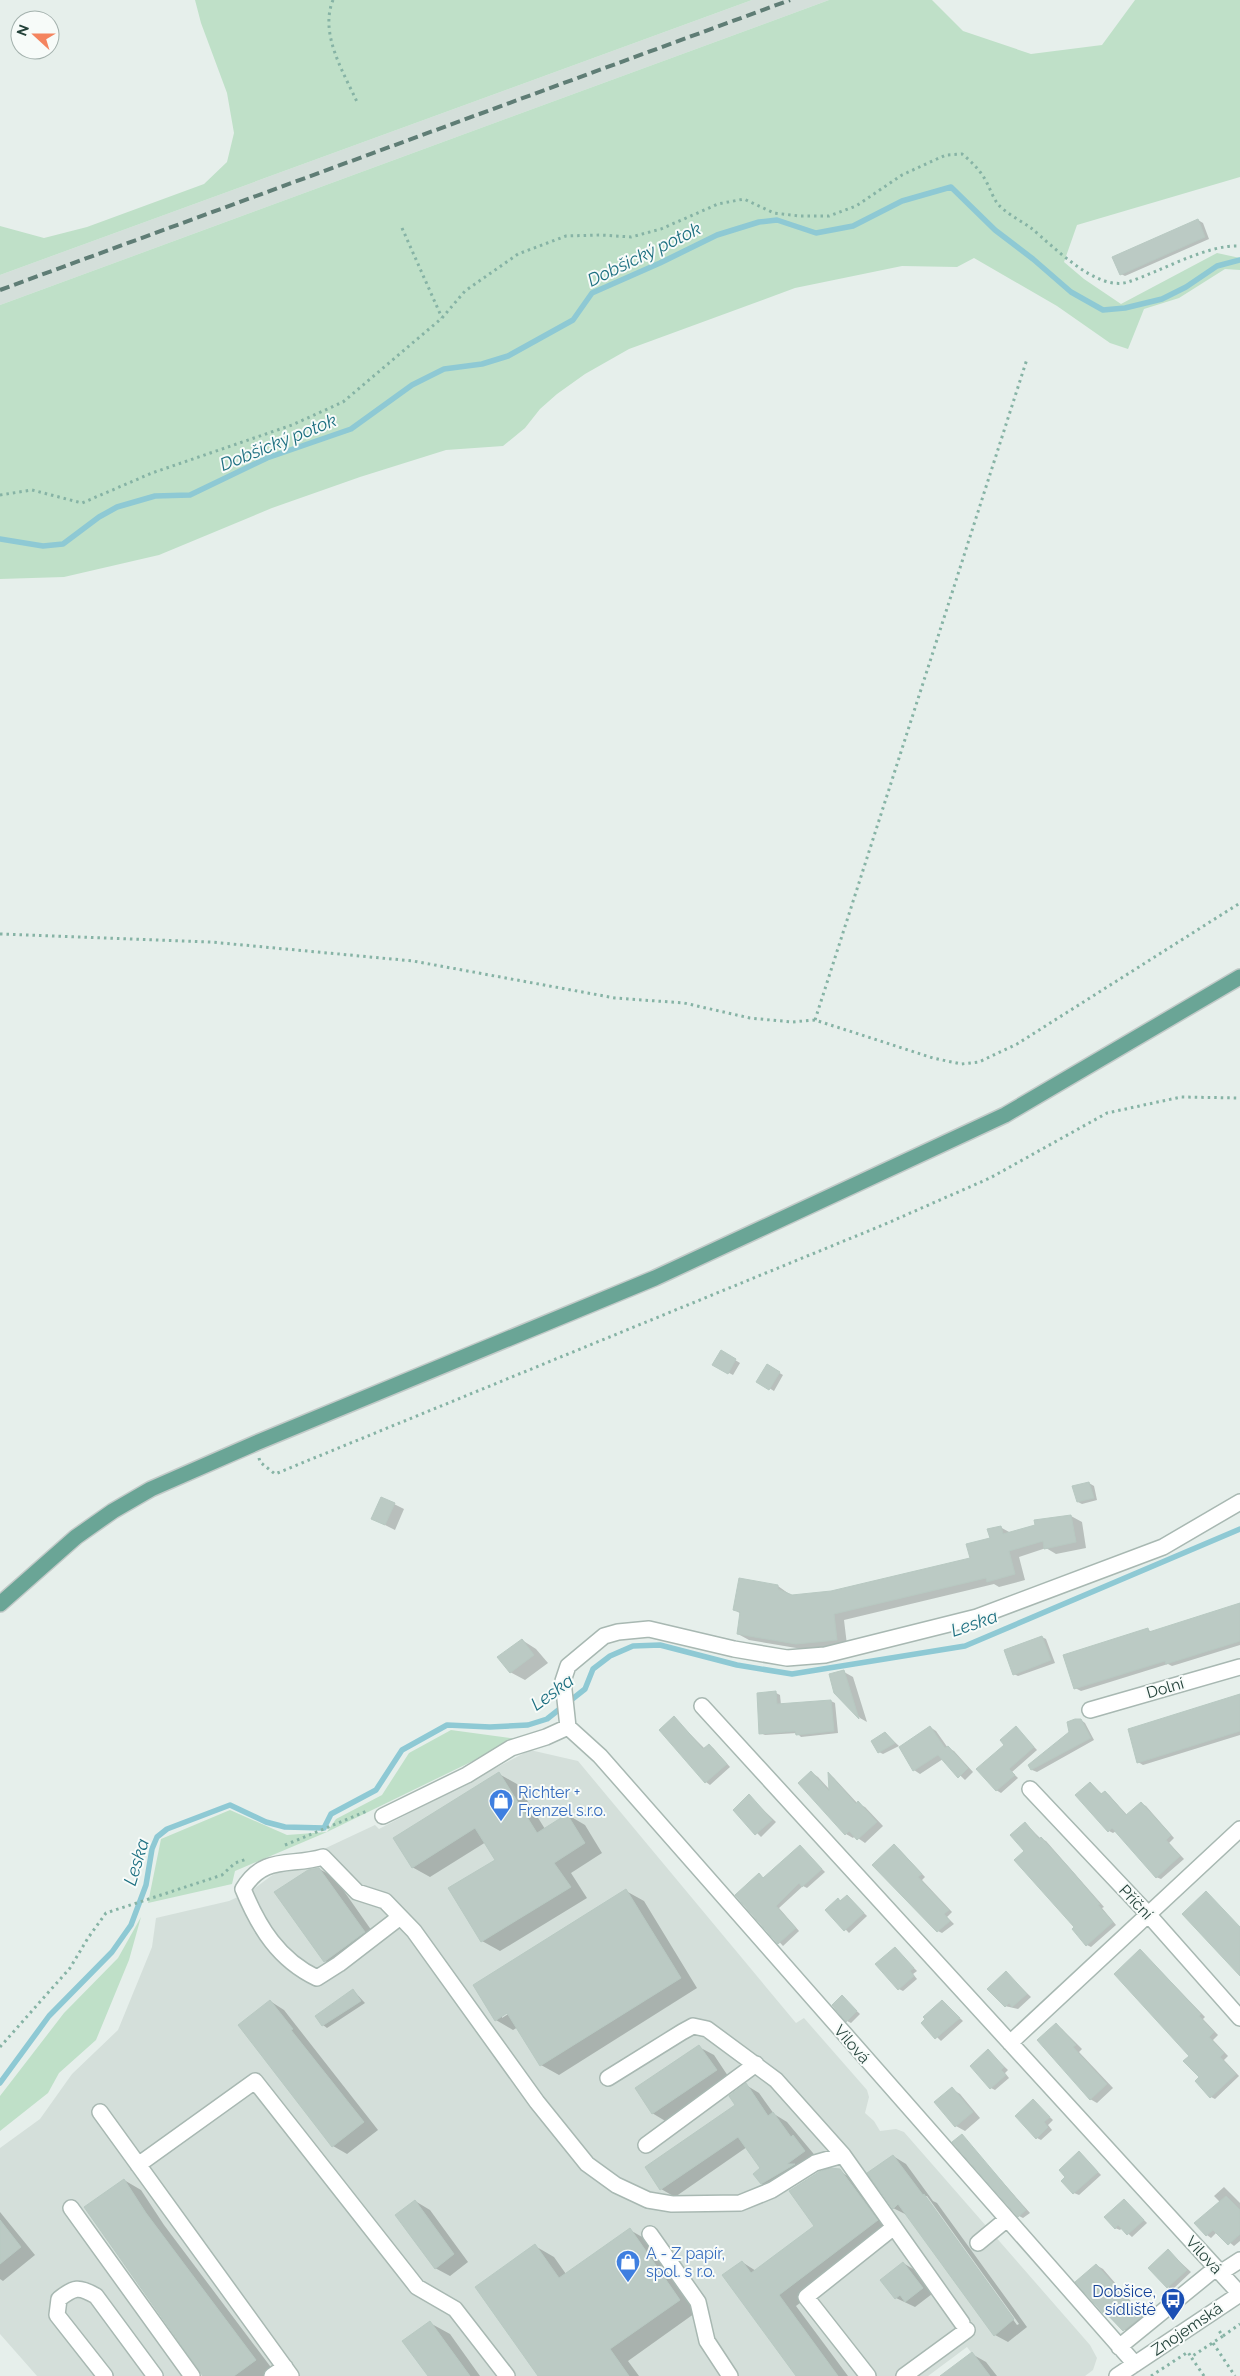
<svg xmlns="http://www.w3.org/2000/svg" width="1240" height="2376" viewBox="0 0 1240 2376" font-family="Raleway,sans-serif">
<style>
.built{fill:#d4dfda}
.green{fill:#bfe0c8}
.shadow{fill:#0003;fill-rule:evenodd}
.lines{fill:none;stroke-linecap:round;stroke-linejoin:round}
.stream{stroke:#8ec9d4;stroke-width:5.5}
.building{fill:#bbcac4;stroke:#b8c9c2}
.minor-casing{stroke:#a8b8b2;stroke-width:18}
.major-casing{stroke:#c2cac8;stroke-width:18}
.path{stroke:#86b3a5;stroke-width:3;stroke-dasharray:2.5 4;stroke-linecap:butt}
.minor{stroke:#fff;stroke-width:15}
.major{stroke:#6aa596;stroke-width:15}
.rail{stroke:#5f7d75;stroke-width:4;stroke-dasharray:10 5;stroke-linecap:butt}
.labels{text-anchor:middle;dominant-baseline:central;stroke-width:4;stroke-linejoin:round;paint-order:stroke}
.street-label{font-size:16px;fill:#24423a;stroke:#f7fbf9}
.shop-label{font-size:16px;fill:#366cbe;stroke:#f7fbf9;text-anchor:start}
.transit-label{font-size:16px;fill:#164399;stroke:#f7fbf9;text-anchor:end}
.water-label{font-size:18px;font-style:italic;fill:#1c6f80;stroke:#f7fbf9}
</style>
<rect width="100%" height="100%" fill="#e6efeb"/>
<path class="built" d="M752,0H829L0,305V275Z
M530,1750L578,1761L796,2023L804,2018L867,2090L869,2097L865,2113L874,2121L880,2131L896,2129L904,2132L1090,2345L1097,2358L1093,2370L1085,2376H989L967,2347L928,2376H37L0,2334V2148L40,2119L72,2074L118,2030L152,1947L156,1918L229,1901L251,1891L271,1876L311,1855L375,1825L379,1829Z"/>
<path class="green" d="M195,0H752L0,275V226L44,238L87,227L204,184L227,162L234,133L227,93L201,23Z
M829,0H932L963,31L1031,54L1102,45L1135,0H1240V177L1077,225L1064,262L1084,279L1121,304L1217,253L1240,258V270L1225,269L1179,298L1144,309L1128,349L1110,343L1057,306L974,258L957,267L902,266L795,288L629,349L585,374L557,394L540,409L525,428L503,446L446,450L360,477L272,508L159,555L64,577L0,579V305Z
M451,1730L518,1739L327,1832L235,1871L232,1884L148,1903L161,1839L230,1810L287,1835L327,1832L336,1819L382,1795L409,1753Z
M141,1917L129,1960L96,2040L59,2073L48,2093L0,2131V2096L64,2013L118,1958Z"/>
<path class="shadow" d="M1198,220L1203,223L1209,239L1125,276L1121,274Z
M722,1352L740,1363L733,1375L714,1365Z
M768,1366L783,1375L774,1391L758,1381Z
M1089,1483L1094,1486L1097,1500L1082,1504L1078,1502Z
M394,1504L404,1509L395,1530L373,1519Z
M1071,1516L1082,1522L1086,1548L1056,1554L1046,1548L1019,1557L1025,1580L999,1587L994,1584L844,1620L847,1645L808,1650L749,1640L738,1634L741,1614L735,1610L778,1586L792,1596L832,1593L972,1559L1000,1527L1011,1533Z
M1240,1605V1645L1172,1666L1168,1664L1081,1691L1075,1688L1148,1630L1153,1632Z
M1042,1637L1046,1639L1055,1663L1018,1676L1014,1674Z
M522,1640L536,1649L548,1663L525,1680L510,1672Z
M844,1672L853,1677L867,1722L860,1718L835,1693Z
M776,1693L780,1695L781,1705L831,1701L835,1703L838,1733L801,1737L797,1733L765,1735L760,1733Z
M1240,1696V1735L1143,1765L1138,1762Z
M674,1718L705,1749L709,1746L713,1748L730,1767L710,1785L706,1782Z
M1081,1720L1085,1723L1094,1740L1037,1772L1032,1770L1030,1766L1070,1732Z
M930,1727L936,1731L948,1748L954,1751L973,1772L965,1780L943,1759L920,1774L914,1770L900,1748Z
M1016,1728L1037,1750L1012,1772L1018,1778L1001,1793L996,1790L1006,1745Z
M885,1733L899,1746L883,1754L879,1752Z
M812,1773L818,1777L830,1790L829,1774L834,1778L858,1804L865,1807L883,1826L865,1843L855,1836L853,1838L846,1834Z
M499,1774L517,1784L545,1829L568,1815L585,1825L602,1853L571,1873L587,1898L500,1951L482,1941L450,1889L497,1860L486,1842L430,1877L412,1867Z
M1090,1783L1102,1794L1105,1792L1109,1795L1128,1816L1142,1804L1146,1806L1174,1838L1169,1843L1184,1859L1161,1879L1156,1877L1116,1831L1113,1833L1109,1831Z
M749,1796L776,1822L761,1837L734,1810Z
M1025,1823L1041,1839L1046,1841L1104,1907L1102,1908L1116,1925L1091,1947L1087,1945L1025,1851Z
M800,1847L825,1872L807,1888L803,1886L779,1908L799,1931L783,1946L737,1895L759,1875L765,1879Z
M898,1848L925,1877L922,1880L952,1912L947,1917L954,1924L942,1933L938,1931Z
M319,1869L334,1877L379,1941L340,1969L325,1961Z
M626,1891L644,1901L697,1988L559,2075L541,2065L518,2027L513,2030L496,2020ZM513,2011L502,2018V2015Z
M847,1896L867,1916L849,1933L827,1910L838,1900L841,1901Z
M895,1949L917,1971L913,1974L917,1979L903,1991L899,1989Z
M1141,1951L1205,2017L1203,2019L1218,2035L1213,2040L1228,2056L1224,2060L1239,2076L1215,2099L1211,2097L1201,2077Z
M1006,1973L1031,1997L1018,2009L1005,2006Z
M353,1990L365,2003L327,2028L323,2025Z
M842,1997L860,2014L851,2023L847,2021Z
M270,2001L284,2010L378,2130L347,2154L333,2146Z
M942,2001L963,2021L941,2041L923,2023Z
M1056,2025L1062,2029L1082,2049L1079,2052L1113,2088L1097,2103L1090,2099Z
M699,2047L714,2055L730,2079L667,2122L652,2113Z
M988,2051L1008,2070L1005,2073L1009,2078L995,2090L991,2088Z
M746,2085L759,2093L774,2114L787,2122L818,2159L775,2192L762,2184V2169L747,2147L675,2197L661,2189L737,2105Z
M952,2089L960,2094L980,2118L965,2131L956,2126L936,2102Z
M1033,2101L1053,2120L1048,2125L1052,2130L1041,2140L1037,2138Z
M1080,2153L1101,2175L1079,2195L1074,2193L1067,2177Z
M893,2156L906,2164L933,2201L937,2203L1027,2327L1008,2342L995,2335L907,2215L893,2208ZM924,2196H927L1019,2324L1017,2325Z
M992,2170L1030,2213L1023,2218L1019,2216Z
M839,2171L858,2182L895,2231L796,2306L848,2376H798L742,2262L756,2271L816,2226Z
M124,2180L141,2190L164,2225L273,2370L264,2376H204Z
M1224,2187L1240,2203V2241L1234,2246L1217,2232L1211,2238L1207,2235L1220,2202L1214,2196Z
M1124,2200L1147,2223L1132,2237L1122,2228L1120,2230L1115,2228Z
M415,2201L430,2210L468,2262L450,2276L435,2268Z
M0,2212L35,2255L3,2281L0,2279Z
M630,2230L649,2241L698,2311L628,2361L639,2376H540L535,2246L554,2257L566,2274Z
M1168,2251L1191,2272L1172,2290L1168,2287Z
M903,2263L913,2269L932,2294L915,2307L896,2298Z
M1096,2265L1103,2269L1148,2321L1131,2335L1103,2312Z
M430,2323L450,2334L480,2376H429Z
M972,2354L986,2362L997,2376H942Z"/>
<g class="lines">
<path class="stream" d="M0,539L43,546L63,544L99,517L117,507L155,496L190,495L267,458L351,429L412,385L444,369L482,364L508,356L573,320L592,293L660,263L717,235L759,222L777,220L816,233L853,226L902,201L951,187L995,230L1033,259L1071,292L1103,310L1125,308L1162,299L1186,287L1217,266L1240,260
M0,2083L49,2016L112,1952L131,1925L146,1885L152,1849L157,1837L167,1829L230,1805L266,1822L285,1827L324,1828L331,1814L376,1790L402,1750L447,1725L490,1727L528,1725L547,1719L585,1689L593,1669L610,1656L633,1646L660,1645L737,1665L792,1674L965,1646L1240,1529"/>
</g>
<path class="building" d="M1198,219L1205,237L1120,275L1112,257Z
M721,1350L736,1359L728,1374L712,1365Z
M767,1364L780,1372L769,1390L756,1382Z
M1089,1482L1094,1498L1077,1502L1072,1486Z
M381,1497L395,1503L385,1525L371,1519Z
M1071,1515L1076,1542L1044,1549L1043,1541L1009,1551L1015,1574L987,1582L986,1578L834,1614L837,1640L796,1644L737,1634L740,1612L733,1610L739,1578L778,1585V1589L792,1595L831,1591L970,1558L966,1544L990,1538L987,1529L1001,1526L1003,1534L1035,1525L1034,1520Z
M1240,1603V1641L1166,1664L1165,1661L1074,1689L1063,1655L1148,1628L1149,1632Z
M1042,1636L1051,1660L1013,1675L1004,1650Z
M522,1639L534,1655L510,1673L497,1657Z
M844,1670L859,1719L834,1693L829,1674Z
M776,1691L777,1704L831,1700L834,1731L796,1735L795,1731L759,1734L757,1693Z
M1240,1694V1731L1137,1763L1128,1729Z
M674,1716L703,1749L709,1744L727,1764L705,1783L659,1730Z
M1075,1719H1081L1091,1738L1031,1770L1028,1765L1069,1732L1067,1722Z
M930,1726L945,1748L948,1746L968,1768L958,1778L938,1755L913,1771L899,1747Z
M1016,1726L1034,1747L1009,1769L1015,1775L996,1791L976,1769L1004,1745L1000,1740Z
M885,1732L895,1743L878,1753L871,1741Z
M811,1771L829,1791L828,1772L856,1804L858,1801L877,1822L857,1840L849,1831L845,1835L798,1783Z
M499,1772L537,1833L567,1814L585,1843L554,1863L571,1887L481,1942L448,1888L495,1860L475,1828L412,1868L393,1838Z
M1090,1782L1101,1794L1105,1791L1126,1815L1141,1802L1171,1835L1166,1840L1180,1856L1156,1878L1112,1828L1108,1832L1075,1795Z
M749,1794L772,1820L755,1835L733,1810Z
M1025,1822L1039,1839L1041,1837L1071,1870L1100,1904L1098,1905L1113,1922L1086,1946L1072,1929L1074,1927L1014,1860L1024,1851L1010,1835Z
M894,1844L922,1874L918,1877L949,1910L944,1914L950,1921L937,1932L872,1865Z
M800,1845L822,1869L802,1887L799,1883L776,1906L796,1928L778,1944L735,1895L759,1873L763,1878Z
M319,1868L365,1932L324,1962L274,1892L308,1870Z
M626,1889L681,1978L540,2066L507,2013L495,2021L473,1985Z
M1206,1891L1240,1927V1976L1182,1914Z
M847,1895L864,1913L844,1931L825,1910L838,1898L840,1901Z
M895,1947L914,1968L910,1971L914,1976L898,1990L875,1964Z
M1140,1949L1201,2014L1199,2016L1214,2032L1209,2037L1224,2053L1220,2057L1236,2074L1210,2098L1195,2081L1199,2077L1183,2061L1189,2056L1114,1974Z
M1006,1971L1027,1994L1012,2007L1009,2003L1005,2007L987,1989Z
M353,1989L361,2001L322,2026L315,2016Z
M842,1995L857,2011L846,2022L832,2005Z
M270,2000L293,2029L291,2030L364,2122L332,2147L238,2025Z
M942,2000L960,2018L935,2039L921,2023L925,2019L923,2017Z
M1056,2023L1076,2045L1073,2047L1107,2084L1090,2100L1037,2040Z
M699,2045L717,2070L652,2114L635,2088Z
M988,2049L1004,2067L1001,2070L1006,2075L990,2089L970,2066Z
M746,2083L768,2116L773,2112L791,2137L793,2135L805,2151L787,2164H795L761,2184L753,2174L760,2168L738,2137L660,2190L645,2167L735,2105L729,2096Z
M952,2087L973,2112L955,2127L934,2102Z
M1033,2099L1050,2117L1044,2122L1048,2127L1036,2139L1015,2116Z
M962,2134L1026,2210L1018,2217L952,2142Z
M1079,2151L1098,2172L1073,2194L1061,2181L1065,2177L1059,2170Z
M893,2155L923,2195L924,2194L1014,2319L994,2336L898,2204L893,2209L867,2173Z
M830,2168L840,2169L878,2220L779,2295L838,2376H796L722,2275L742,2261L751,2273L814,2226L789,2191L819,2172Z
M124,2179L146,2213L256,2360L234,2376H203L84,2207Z
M1226,2196L1240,2210V2234L1228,2245L1213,2230L1206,2236L1194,2223Z
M1124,2199L1144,2220L1127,2235L1118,2225L1115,2229L1104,2217Z
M415,2200L454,2254L435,2269L395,2215Z
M0,2220L21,2247L0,2264Z
M630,2228L680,2300L610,2349L629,2376H538L475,2287L535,2244L559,2278Z
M1168,2249L1187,2270L1167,2288L1148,2268Z
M903,2262L923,2288L905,2302L900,2295L895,2299L880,2280Z
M1096,2264L1142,2316L1123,2331L1104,2311L1103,2313L1075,2282Z
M430,2321L470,2376H428L402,2341Z
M972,2352L990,2376H940Z"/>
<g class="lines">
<defs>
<path id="minor" d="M702,1706L1240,2294
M1090,1710L1240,1667
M568,1727L600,1756L1135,2364
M568,1727L563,1681L568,1666L604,1636L618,1632L649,1629L734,1649L787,1658L825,1655L977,1617L1163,1547L1240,1502
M1030,1789L1147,1913L1240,2018
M383,1816L467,1775L511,1748L546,1737L568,1727
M400,1917L339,1964L317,1978C279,1960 259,1928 243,1889C264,1854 291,1867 323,1857L357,1892L385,1901L414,1931L537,2102L587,2164L616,2185L648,2200L672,2204L740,2203L772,2190L815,2163L843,2155
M1010,2043L1240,1829
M608,2078L682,2032L693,2026L707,2029L776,2080L843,2155L962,2323
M100,2112L291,2376
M646,2145L756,2064
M138,2165L255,2081L417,2287L455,2309L507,2376
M71,2208L192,2376
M650,2234L698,2302L707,2341L730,2376
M978,2243L1007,2219
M1220,2273L1240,2260
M1119,2347L1216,2268
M105,2376L57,2315L59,2299C74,2287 79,2286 96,2296L155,2376
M272,2376L285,2367
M868,2376L806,2297L894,2227
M904,2376L967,2330
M1117,2376L1240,2294"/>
<path id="major" d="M0,1604L76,1537L113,1511L151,1489L256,1443L655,1278L1005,1115L1240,977"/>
</defs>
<use href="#minor" class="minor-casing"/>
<use href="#major" class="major-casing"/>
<path class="path" d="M333,0C319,34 344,73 358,104
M402,228L442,318
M0,495L32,490L82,503L152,473L292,425L343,402L442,318L465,291L518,254L566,236L601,235L631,237L661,229L718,204L744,199L774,213L800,216H829L856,206L902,175L928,163L946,155L962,154C972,162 981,171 987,183C990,189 993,197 997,203C1005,213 1020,220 1031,228C1053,246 1097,292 1128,282C1160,272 1207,244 1240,246
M0,934L211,942L413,961L615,998L684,1003L750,1018L792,1022L815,1020L933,1058L961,1064L979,1062L1017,1044L1240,903
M815,1020L1027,359
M259,1458L260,1462L275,1474L883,1225L990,1178L1107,1113L1181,1097L1240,1098
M285,1845L367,1811
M0,2047L70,1968L88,1938L106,1913L222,1875L235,1863L247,1859
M1223,2336L1240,2324
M1213,2343L1235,2376
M1151,2376L1188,2352L1191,2357
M1204,2376L1191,2357L1223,2336L1217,2328"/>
<use href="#minor" class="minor"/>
<use href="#major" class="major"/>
<path class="rail" d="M0,290L790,0"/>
</g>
<defs>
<symbol id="shop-pin" viewBox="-11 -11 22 30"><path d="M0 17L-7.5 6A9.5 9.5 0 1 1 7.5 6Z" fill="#3f7fe0" stroke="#f7fbf9"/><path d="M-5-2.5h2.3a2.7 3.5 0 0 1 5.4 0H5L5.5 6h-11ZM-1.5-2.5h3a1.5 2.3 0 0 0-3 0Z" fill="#fff"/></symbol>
<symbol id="bus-pin" viewBox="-11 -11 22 30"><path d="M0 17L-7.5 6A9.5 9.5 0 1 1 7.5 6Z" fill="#1a4fb4" stroke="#f7fbf9"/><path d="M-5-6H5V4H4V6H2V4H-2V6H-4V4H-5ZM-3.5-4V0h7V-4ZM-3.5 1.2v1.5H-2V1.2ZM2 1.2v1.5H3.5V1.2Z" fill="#fff"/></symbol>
</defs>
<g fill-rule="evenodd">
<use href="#shop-pin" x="487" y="1787" width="28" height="38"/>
<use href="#shop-pin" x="614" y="2248" width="28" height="38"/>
<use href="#bus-pin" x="1159" y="2286" width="28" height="38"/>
</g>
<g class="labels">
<g class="street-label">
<text transform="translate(1165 1688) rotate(-16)">Dolní</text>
<text transform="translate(1136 1902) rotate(47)">Příční</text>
<text transform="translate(852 2044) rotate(49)">Vilová</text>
<text transform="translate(1204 2255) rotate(47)">Vilová</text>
<text transform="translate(1187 2329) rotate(-34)">Znojemská</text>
</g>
<g class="shop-label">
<text x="518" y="1792">Richter +<tspan x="518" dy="18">Frenzel s.r.o.</tspan></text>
<text x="646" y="2253">A - Z papír,<tspan x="646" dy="18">spol. s r.o.</tspan></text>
</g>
<g class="transit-label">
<text x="1156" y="2291">Dobšice,<tspan x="1156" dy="18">sídliště</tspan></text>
</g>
<g class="water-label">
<text transform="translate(644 254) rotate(-26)">Dobšický potok</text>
<text transform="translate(278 442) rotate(-22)">Dobšický potok</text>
<text transform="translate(974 1623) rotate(-19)">Leska</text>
<text transform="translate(552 1692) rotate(-36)">Leska</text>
<text transform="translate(136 1862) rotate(-73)">Leska</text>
</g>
</g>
<g transform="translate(35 35) rotate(291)"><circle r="24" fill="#f7fbf9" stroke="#a3b1ad"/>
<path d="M0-4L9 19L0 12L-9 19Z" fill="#f4845f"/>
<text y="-8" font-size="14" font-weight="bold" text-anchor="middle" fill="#24423a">N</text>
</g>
</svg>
